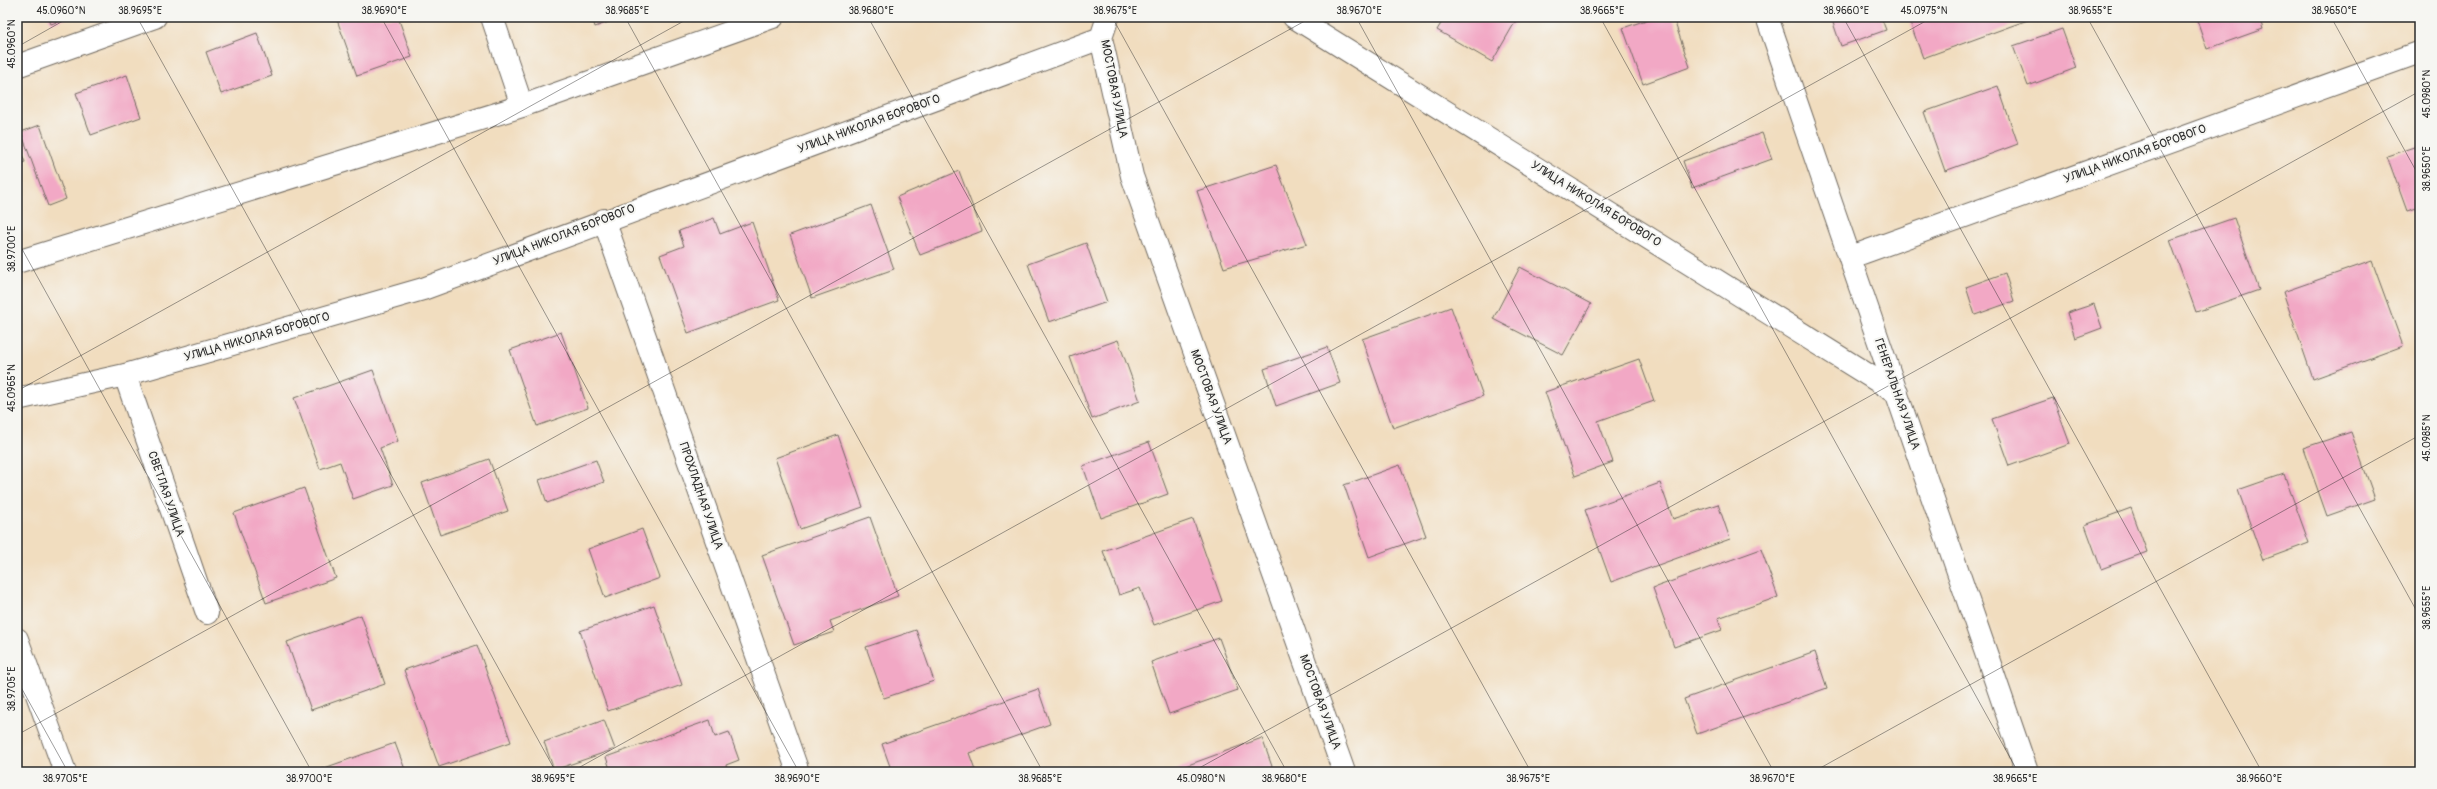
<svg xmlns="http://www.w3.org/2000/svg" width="2437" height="789" viewBox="0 0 2437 789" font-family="Pangolin,sans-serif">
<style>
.building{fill:#f2a8c5}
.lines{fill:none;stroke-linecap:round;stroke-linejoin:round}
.minor-casing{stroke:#70695f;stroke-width:24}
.minor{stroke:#fff;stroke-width:22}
.ticks{fill:none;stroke:#2b2b2b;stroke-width:1;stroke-opacity:0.45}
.labels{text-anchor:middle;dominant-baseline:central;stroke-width:4;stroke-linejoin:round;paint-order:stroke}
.street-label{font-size:12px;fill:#2b2b2b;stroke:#f6f6f2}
.neatline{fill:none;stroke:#2b2b2b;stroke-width:1.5}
.ticks-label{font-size:10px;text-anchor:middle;fill:#2b2b2b}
</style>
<rect width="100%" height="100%" fill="#f6f6f2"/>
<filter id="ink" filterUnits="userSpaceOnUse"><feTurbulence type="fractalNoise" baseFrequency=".025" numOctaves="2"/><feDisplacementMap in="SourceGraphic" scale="8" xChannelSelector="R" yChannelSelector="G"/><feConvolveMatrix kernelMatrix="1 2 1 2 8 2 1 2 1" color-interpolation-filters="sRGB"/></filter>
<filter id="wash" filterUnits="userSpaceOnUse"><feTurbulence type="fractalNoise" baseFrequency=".012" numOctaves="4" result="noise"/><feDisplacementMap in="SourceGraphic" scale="16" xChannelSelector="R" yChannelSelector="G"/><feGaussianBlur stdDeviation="0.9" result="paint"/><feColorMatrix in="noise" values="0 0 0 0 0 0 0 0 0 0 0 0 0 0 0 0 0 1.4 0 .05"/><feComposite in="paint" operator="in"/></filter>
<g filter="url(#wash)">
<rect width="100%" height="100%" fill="#f1ddbf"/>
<g id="blocks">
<path class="building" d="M48,17H71L51,24Z
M336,17H398L412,57L357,76Z
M592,17H622L595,27Z
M1445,17H1518L1492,62L1437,30Z
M1655,17H1673L1690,67L1643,84L1623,28Z
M1831,17H1881L1886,30L1841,46Z
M1908,17H2036L1923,58Z
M2196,17H2259L2263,29L2207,49Z
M2062,29L2076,68L2028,86L2013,46Z
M257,33L272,76L221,94L206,52Z
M127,75L141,117L91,135L76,93Z
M1998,86L2018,144L1945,171L1924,112Z
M40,125L66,199L48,206L21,132Z
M1762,133L1772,159L1692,188L1683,161Z
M17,142L25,162L17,165Z
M2420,145V207L2407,211L2387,156Z
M1276,165L1307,244L1224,268L1197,191Z
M959,171L982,231L920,255L897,197Z
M871,205L894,269L812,298L790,235Z
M714,218L720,234L752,222L779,300L688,333L660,255L684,246L679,231Z
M2234,218L2259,290L2196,312L2170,240Z
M1086,243L1107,302L1049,322L1028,264Z
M2372,261L2403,346L2313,379L2283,292Z
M1520,267L1591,304L1563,355L1493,319Z
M2005,273L2014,301L1975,315L1966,287Z
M2094,304L2102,328L2075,338L2067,313Z
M1451,307L1483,396L1393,428L1362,339Z
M561,332L588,408L537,426L510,350Z
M1118,340L1140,401L1092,419L1070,357Z
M1327,347L1340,383L1276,406L1264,369Z
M1639,359L1654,401L1598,421L1613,462L1575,476L1545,392Z
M373,370L398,441L380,448L393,485L353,499L340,462L320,469L294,398Z
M2053,398L2070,444L2009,466L1992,419Z
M2351,432L2375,499L2327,516L2303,448Z
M838,435L863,507L800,529L775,458Z
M1149,442L1168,494L1101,518L1083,466Z
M489,459L508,511L440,535L422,483Z
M596,460L604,482L547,503L539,480Z
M1400,465L1426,536L1369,557L1344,485Z
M2284,474L2309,543L2263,560L2238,490Z
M1660,483L1673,519L1718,504L1730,539L1611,582L1585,510Z
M304,488L336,578L266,603L234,513Z
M2131,508L2147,552L2101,569L2085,525Z
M870,517L898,596L830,621L834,632L794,645L762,555Z
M1193,519L1222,601L1154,625L1140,588L1119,595L1103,551Z
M642,529L660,578L605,598L588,549Z
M1761,549L1778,597L1718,618L1722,630L1674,647L1653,588Z
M654,605L682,685L608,711L580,631Z
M361,615L385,684L311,710L287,642Z
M916,630L934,681L884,698L866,647Z
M1219,638L1238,690L1169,714L1151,662Z
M477,645L511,742L439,767L404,670Z
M1815,652L1827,688L1697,734L1684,699Z
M1038,689L1050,724L969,753L976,772H892L882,744Z
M604,720L615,749L554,770L544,742Z
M710,720L715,737L729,732L739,760L726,765L728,772H611L606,757Z
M1262,738L1274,772H1169Z
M395,743L406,772H313Z"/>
</g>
</g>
<g filter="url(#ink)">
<use href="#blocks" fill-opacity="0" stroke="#70695f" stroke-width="1"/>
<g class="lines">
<defs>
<path id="minor" d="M492,17L522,106
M1108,17L1101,38L1132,176L1344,772
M1294,17L1897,393
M1767,17L2027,772
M17,66L155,17
M604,220L798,772
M1851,257L2420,52
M17,262L522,106L773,17
M125,375L207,613
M17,399L125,375L423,289L1101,38
M17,639L65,772"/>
</defs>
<use href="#minor" class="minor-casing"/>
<use href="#minor" class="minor"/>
</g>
</g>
<path class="ticks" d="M137,17L556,772M381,17L799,772M625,17L1043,772M868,17L1287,772M1112,17L1531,772M1356,17L1774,772M1600,17L2018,772M1843,17L2262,772M2087,17L2420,617M2331,17L2420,178M17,47L70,17M17,240L312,772M17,391L691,17M17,680L68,772M17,735L1312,17M571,772L1933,17M1192,772L2420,91M1813,772L2420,435"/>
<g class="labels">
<g class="street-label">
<text transform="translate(1114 89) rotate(79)">МОСТОВАЯ УЛИЦА</text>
<text transform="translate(869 124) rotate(-20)">УЛИЦА НИКОЛАЯ БОРОВОГО</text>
<text transform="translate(2135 154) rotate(-20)">УЛИЦА НИКОЛАЯ БОРОВОГО</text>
<text transform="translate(1596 204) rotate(32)">УЛИЦА НИКОЛАЯ БОРОВОГО</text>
<text transform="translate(564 235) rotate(-21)">УЛИЦА НИКОЛАЯ БОРОВОГО</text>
<text transform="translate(257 337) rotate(-16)">УЛИЦА НИКОЛАЯ БОРОВОГО</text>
<text transform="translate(1897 394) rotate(71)">ГЕНЕРАЛЬНАЯ УЛИЦА</text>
<text transform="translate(1211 397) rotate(70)">МОСТОВАЯ УЛИЦА</text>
<text transform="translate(166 494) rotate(71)">СВЕТЛАЯ УЛИЦА</text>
<text transform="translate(701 496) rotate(71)">ПРОХЛАДНАЯ УЛИЦА</text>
<text transform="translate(1320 702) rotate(70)">МОСТОВАЯ УЛИЦА</text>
</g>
</g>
<rect width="2437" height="789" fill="none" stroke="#f6f6f2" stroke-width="44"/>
<rect x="22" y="22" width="2393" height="745" class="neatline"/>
<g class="ticks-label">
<text x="61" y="14">45.0960°N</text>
<text x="140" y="14">38.9695°E</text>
<text x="384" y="14">38.9690°E</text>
<text x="627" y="14">38.9685°E</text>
<text x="871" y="14">38.9680°E</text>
<text x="1115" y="14">38.9675°E</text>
<text x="1359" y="14">38.9670°E</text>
<text x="1602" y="14">38.9665°E</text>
<text x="1846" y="14">38.9660°E</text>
<text x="1924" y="14">45.0975°N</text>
<text x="2090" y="14">38.9655°E</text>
<text x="2334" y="14">38.9650°E</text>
<text transform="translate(11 44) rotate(-90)" y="4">45.0960°N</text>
<text transform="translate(2426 94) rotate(-90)" y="4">45.0980°N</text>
<text transform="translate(2426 169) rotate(-90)" y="4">38.9650°E</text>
<text transform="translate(11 249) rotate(-90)" y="4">38.9700°E</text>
<text transform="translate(11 388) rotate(-90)" y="4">45.0965°N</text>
<text transform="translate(2426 438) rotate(-90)" y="4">45.0985°N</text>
<text transform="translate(2426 608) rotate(-90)" y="4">38.9655°E</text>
<text transform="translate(11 689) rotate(-90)" y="4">38.9705°E</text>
<text x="65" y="782">38.9705°E</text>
<text x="309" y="782">38.9700°E</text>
<text x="553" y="782">38.9695°E</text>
<text x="797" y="782">38.9690°E</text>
<text x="1040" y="782">38.9685°E</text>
<text x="1201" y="782">45.0980°N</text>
<text x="1284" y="782">38.9680°E</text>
<text x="1528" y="782">38.9675°E</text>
<text x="1772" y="782">38.9670°E</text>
<text x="2015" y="782">38.9665°E</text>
<text x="2259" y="782">38.9660°E</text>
</g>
</svg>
